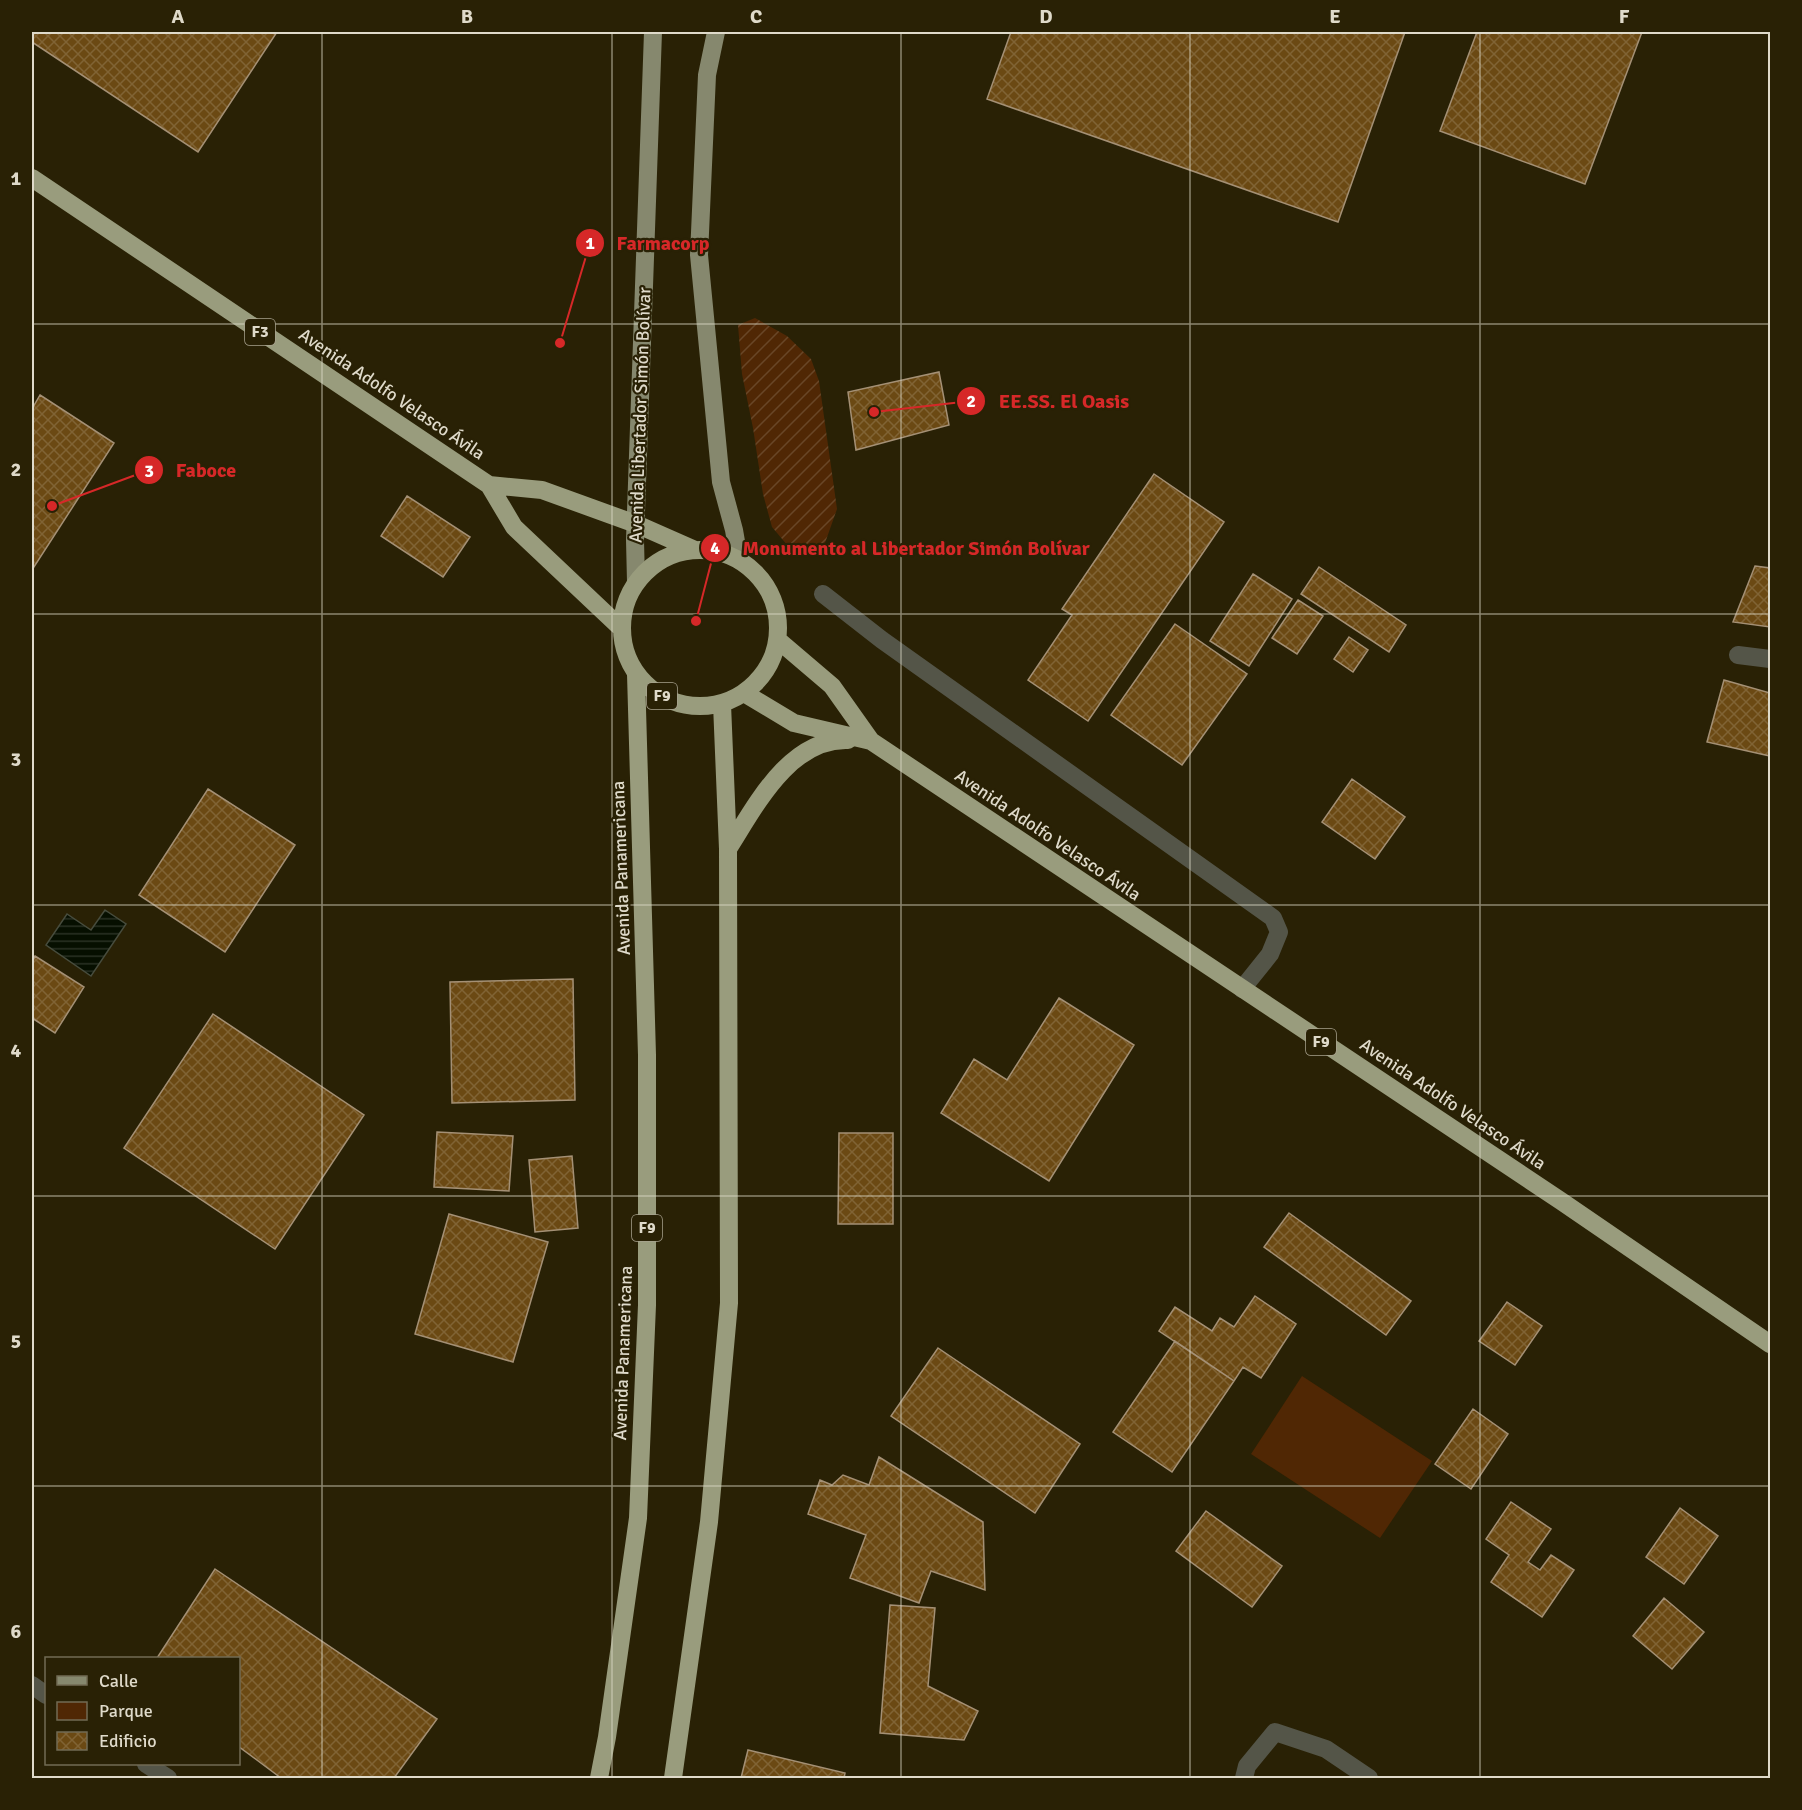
<svg xmlns="http://www.w3.org/2000/svg" width="1802" height="1810" viewBox="0 0 1802 1810" font-family="Signika,sans-serif">
<style>
.park{fill:#502704}
.garden{fill:url(#garden-furrows)}
.water{fill:url(#water-rules);stroke:#474c3d;stroke-width:1.5}
.building{fill:url(#building-cross-hatch);stroke:#a49075;stroke-width:1.5}
.lines{fill:none;stroke-linecap:round;stroke-linejoin:round}
.minor{stroke:#545548;stroke-width:18}
.major{stroke:#86886e;stroke-width:18}
.highway{stroke:#999c7d;stroke-width:18}
.grid{fill:none;stroke:#dfdaca;stroke-width:1.5;stroke-opacity:0.55}
.labels{text-anchor:middle;dominant-baseline:central;stroke-width:4.5;stroke-linejoin:round;paint-order:stroke}
.shield{fill:#292105;stroke:#a8a28f;stroke-width:1.5}
.shield-label{font-size:16px;font-weight:bold;fill:#dfdaca}
.street-label{font-size:18px;fill:#dfdaca;stroke:#292105}
.leader{fill:none;stroke:#d62828;stroke-width:2}
.callout-dot{fill:#d62828;stroke:#292105;stroke-width:2}
.mark-label{font-size:18px;text-anchor:middle;font-weight:bold;fill:#fff}
.callout-label{font-size:20px;text-anchor:middle;font-weight:bold;fill:#d62828;stroke:#292105;stroke-width:4.5;stroke-linejoin:round;paint-order:stroke}
.neatline{fill:none;stroke:#dfdaca;stroke-width:2}
.grid-label{font-size:20px;text-anchor:middle;font-weight:bold;fill:#dfdaca}
</style>
<defs>
<pattern id="garden-furrows" width="10" height="10" patternUnits="userSpaceOnUse" patternTransform="scale(1.5)"><rect width="10" height="10" fill="#502704"/><path d="M-1 1l2-2M0 10L10 0M9 11l2-2" fill="none" stroke="#694627"/></pattern>
<pattern id="water-rules" width="6" height="5" patternUnits="userSpaceOnUse" patternTransform="scale(1.5)"><rect width="6" height="5" fill="#060f00"/><path d="M0 2.5h6" fill="none" stroke="#2a3124"/></pattern>
<pattern id="building-cross-hatch" width="8" height="8" patternUnits="userSpaceOnUse" patternTransform="scale(1.5)"><rect width="8" height="8" fill="#6b4913"/><path d="M0 0l8 8M0 8l8-8" fill="none" stroke="#806334"/></pattern>
</defs>
<rect width="100%" height="100%" fill="#292105"/>
<path class="park" d="M1302,1376L1432,1461L1380,1538L1251,1454Z"/>
<path class="garden" d="M755,318L787,336L811,359L819,381L837,509L825,543L807,553L788,546L772,527L763,494L753,428L742,374L738,325Z"/>
<path class="water" d="M105,910L126,924L91,976L46,945L67,914L91,930Z"/>
<path class="building" d="M32,32H277L198,152L32,42Z
M1011,32H1405L1338,222L987,99Z
M1477,32H1642L1585,184L1440,131Z
M939,372L949,425L856,450L848,392Z
M40,395L114,443L32,570V409Z
M1154,474L1224,522L1088,721L1028,680L1072,615L1062,609Z
M407,496L470,537L443,577L381,536Z
M1755,566L1770,568V627L1733,622Z
M1319,567L1406,625L1389,652L1301,594Z
M1253,574L1292,599L1249,666L1210,641Z
M1298,600L1323,616L1297,654L1272,638Z
M1175,624L1247,674L1182,765L1111,715Z
M1349,637L1368,650L1353,672L1334,659Z
M1724,680L1770,693V756L1707,742Z
M1352,779L1405,817L1375,859L1322,822Z
M208,789L295,845L225,952L139,895Z
M35,956L84,987L55,1033L32,1018V962Z
M573,979L575,1100L452,1103L450,982Z
M1059,998L1134,1045L1049,1181L941,1113L974,1059L1007,1080Z
M213,1014L364,1115L275,1249L124,1148Z
M437,1132L513,1136L509,1191L434,1187Z
M839,1133H893V1224H838Z
M572,1156L578,1228L535,1232L529,1160Z
M1289,1213L1411,1301L1386,1335L1264,1247Z
M449,1214L548,1242L513,1362L415,1334Z
M1255,1296L1296,1324L1261,1378L1243,1367L1234,1381L1159,1331L1175,1307L1212,1331L1220,1318L1234,1327Z
M1507,1302L1542,1326L1515,1365L1479,1341Z
M1175,1341L1234,1381L1172,1472L1113,1432Z
M938,1348L1080,1444L1035,1513L891,1416Z
M1473,1409L1508,1434L1471,1489L1435,1464Z
M879,1457L983,1522L985,1590L931,1571L919,1603L850,1578L866,1535L808,1514L820,1480L832,1485L843,1475L869,1485Z
M1511,1502L1551,1529L1528,1562L1540,1570L1551,1555L1574,1570L1542,1617L1491,1582L1509,1555L1486,1539Z
M1680,1508L1718,1536L1684,1584L1646,1557Z
M1206,1511L1282,1566L1252,1607L1176,1551Z
M215,1569L437,1719L394,1778H281L238,1746V1658H157Z
M1664,1598L1704,1632L1672,1669L1633,1636Z
M890,1605L935,1608L928,1686L978,1711L964,1740L880,1733Z
M748,1750L845,1773L844,1778H741Z"/>
<g class="lines">
<path class="minor" d="M823,594L882,640L1273,918L1279,932L1270,954L1242,989
M1738,655L1770,659
M32,1685L46,1695
M146,1764L168,1778
M1244,1778L1247,1766L1275,1732L1326,1749L1369,1778"/>
<path class="major" d="M716,32L707,75L699,255L721,482L734,530L739,559
M636,582L635,540L653,32"/>
<path class="highway" d="M32,178L489,485L514,527L622,629
M489,485L542,490L636,524L695,550
M622 628a78 78 0 1 1 156 0a78 78 0 1 1-156 0Z
M778,640L832,686L871,741
M744,693L794,723L871,741L1561,1201L1770,1344
M728,849C755,807 789,738 848,740
M599,1778L607,1737L638,1518L647,1305V1055L636,674
M673,1778L709,1522L729,1303L728,849L722,704"/>
</g>
<path class="grid" d="M322,32V1778M612,32V1778M901,32V1778M1190,32V1778M1480,32V1778M32,324H1770M32,614H1770M32,905H1770M32,1196H1770M32,1486H1770"/>
<g class="labels">
<g class="shield">
<rect x="245" y="319" width="30" height="26" rx="4.5"/>
<rect x="647" y="683" width="30" height="26" rx="4.5"/>
<rect x="1306" y="1029" width="30" height="26" rx="4.5"/>
<rect x="632" y="1215" width="30" height="26" rx="4.5"/>
</g>
<g class="shield-label">
<text x="260" y="332">F3</text>
<text x="662" y="696">F9</text>
<text x="1321" y="1042">F9</text>
<text x="647" y="1228">F9</text>
</g>
<g class="street-label">
<text transform="translate(392 394) rotate(34)">Avenida Adolfo Velasco Ávila</text>
<text transform="translate(640 415) rotate(-88)">Avenida Libertador Simón Bolívar</text>
<text transform="translate(1048 835) rotate(34)">Avenida Adolfo Velasco Ávila</text>
<text transform="translate(621 868) rotate(-92)">Avenida Panamericana</text>
<text transform="translate(1453 1104) rotate(34)">Avenida Adolfo Velasco Ávila</text>
<text transform="translate(623 1353) rotate(-88)">Avenida Panamericana</text>
</g>
</g>
<path class="leader" d="M560 343L590 243M874 412L971 401M52 506L149 470M696 621L715 548"/>
<g class="callout-dot">
<circle cx="560" cy="343" r="6"/>
<circle cx="874" cy="412" r="6"/>
<circle cx="52" cy="506" r="6"/>
<circle cx="696" cy="621" r="6"/>
<circle cx="590" cy="243" r="15"/>
<circle cx="971" cy="401" r="15"/>
<circle cx="149" cy="470" r="15"/>
<circle cx="715" cy="548" r="15"/>
</g>
<g class="mark-label">
<text x="590" y="249">1</text>
<text x="971" y="407">2</text>
<text x="149" y="477">3</text>
<text x="715" y="554">4</text>
</g>
<g class="callout-label">
<text x="663" y="250">Farmacorp</text>
<text x="1064" y="408">EE.SS. El Oasis</text>
<text x="206" y="477">Faboce</text>
<text x="916" y="555">Monumento al Libertador Simón Bolívar</text>
</g>
<rect width="1802" height="1810" fill="none" stroke="#292105" stroke-width="66"/>
<rect x="45" y="1657" width="195" height="108" fill="#292105" stroke="#726b54" stroke-width="1.5"/>
<rect x="57" y="1676" width="30" height="9" fill="#86886e" stroke="#726b54" stroke-width="1.5"/>
<text x="99" y="1687" font-size="18" fill="#dfdaca">Calle</text>
<rect x="57" y="1702" width="30" height="18" fill="#502704" stroke="#726b54" stroke-width="1.5"/>
<text x="99" y="1717" font-size="18" fill="#dfdaca">Parque</text>
<rect x="57" y="1732" width="30" height="18" fill="url(#building-cross-hatch)" stroke="#726b54" stroke-width="1.5"/>
<text x="99" y="1747" font-size="18" fill="#dfdaca">Edificio</text>
<rect x="33" y="33" width="1736" height="1744" class="neatline"/>
<g class="grid-label">
<text x="178" y="23">A</text>
<text x="467" y="23">B</text>
<text x="756" y="23">C</text>
<text x="1046" y="23">D</text>
<text x="1335" y="23">E</text>
<text x="1624" y="23">F</text>
<text x="16" y="185">1</text>
<text x="16" y="476">2</text>
<text x="16" y="766">3</text>
<text x="16" y="1057">4</text>
<text x="16" y="1348">5</text>
<text x="16" y="1638">6</text>
</g>
</svg>
